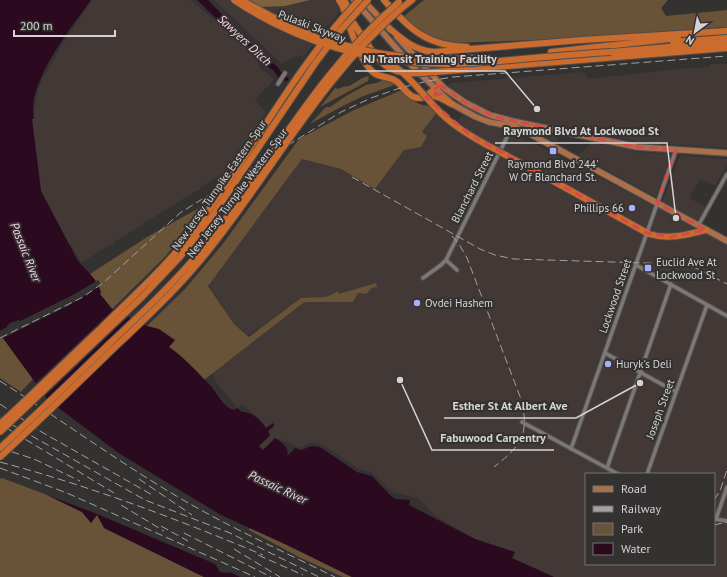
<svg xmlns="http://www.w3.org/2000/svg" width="727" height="577" viewBox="0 0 727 577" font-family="'PT Sans',sans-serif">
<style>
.built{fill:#423836;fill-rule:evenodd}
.green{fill:#695338}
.forest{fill:#7e613e}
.water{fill:#2b0a20}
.pier{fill:#343131}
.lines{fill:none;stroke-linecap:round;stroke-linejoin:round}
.minor-casing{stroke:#504d4d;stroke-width:5.5}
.primary-casing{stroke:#504d4d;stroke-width:8}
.trunk-casing{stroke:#504d4d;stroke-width:8}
.motorway-casing{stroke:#504d4d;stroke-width:8}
.minor{stroke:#7c7877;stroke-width:3.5}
.primary{stroke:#ab704b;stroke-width:5.5}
.trunk{stroke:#bb6e3c;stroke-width:5.5}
.motorway{stroke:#cb6b2e;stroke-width:6}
.rail{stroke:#a2a0a0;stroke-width:1;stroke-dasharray:8 4;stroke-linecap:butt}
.motorway-bridge-casing{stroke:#504d4d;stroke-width:8;stroke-linecap:butt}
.motorway-bridge{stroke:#cb6b2e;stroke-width:6}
.marked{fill:none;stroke:#d64a4a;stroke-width:3;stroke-dasharray:8 5;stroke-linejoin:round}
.poi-dot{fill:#a6b1fc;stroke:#343131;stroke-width:1.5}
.labels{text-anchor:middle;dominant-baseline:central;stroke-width:4;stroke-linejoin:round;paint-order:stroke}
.street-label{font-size:11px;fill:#d5d3d3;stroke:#343131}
.poi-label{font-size:11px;fill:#d5d3d3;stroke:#343131;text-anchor:start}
.water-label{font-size:12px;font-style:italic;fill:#fcd2ea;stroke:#343131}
.leader{fill:none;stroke:#d5d3d3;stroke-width:1.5}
.callout-dot{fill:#d5d3d3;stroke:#343131;stroke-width:1.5}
.callout-label{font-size:12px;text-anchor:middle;font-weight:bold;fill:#d5d3d3;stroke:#343131;stroke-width:4;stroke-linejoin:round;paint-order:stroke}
</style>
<rect width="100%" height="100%" fill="#343131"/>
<path class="built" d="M92,0H191L233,36L253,52L261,69L274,79L268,87L263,90L255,101L266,112L256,129L244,143L232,168L200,188L201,189L198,191L197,190L113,243L114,244L112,246L111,244L81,263L71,244L69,245L41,191L32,119L34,118V114L38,89L42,80L63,43Z
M214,0H247L285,6L310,0H334L340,11L303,57L298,55L282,64Z
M710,64H727V148L639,142L507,116L477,105L466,100L467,97L465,96L464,98L446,86L452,83L584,72L588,79L677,69L709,67Z
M437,112L454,127L462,115L478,123L512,132L660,209L680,155L727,159V165L715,186L700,179L689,198L708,208L699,225L727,241V577H554L512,558L514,552L475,539L434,515L424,503L423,504L417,497L414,498L409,496L392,492L371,472L359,469L326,447L317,443L312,442L299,448L288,442L275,438L263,450L259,447L270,435L268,431L274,427L266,428L261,420L244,406L242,405L237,408L215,381L212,373L267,331L259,329L248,335L234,324L208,284L270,203L302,159L341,169L375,189L404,150L422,133ZM586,474H714V564H586Z
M537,131L559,136L556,143L536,132Z
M591,142L639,152L671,154L656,197L579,155Z"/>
<path class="green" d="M424,0H668L661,8L666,16L727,10V27L536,40L453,43L421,33L403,17Z
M369,76L368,81L320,107L335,88L339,89C343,86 345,87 349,86C356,83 361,77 369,76Z
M383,80L397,84L361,97L339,108L310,124L326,107H330L346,96L366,85L380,82V81Z
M402,90C412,101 417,105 431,106L437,112L422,132L427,136L421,147L404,150L375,189L341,169L302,159L208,286L234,324L249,337L301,298L325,297L331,295L338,291L339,294L376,283L377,287L372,288L366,294L358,293L353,302H306L303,303L204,380L177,353L169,347L175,340L147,326L185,289L222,245L299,139L354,110Z
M206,204L165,257L112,309L100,294L90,274L147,237Z
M0,334L33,379L21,392L0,378Z
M2,478L47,495L82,512L91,523L97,514L104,528L204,577H0V479Z
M250,528L287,545L352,577H343L299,557L249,530Z"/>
<path class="forest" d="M247,0H310L285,6L260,7Z"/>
<path class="water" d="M0,0H91C71,28 26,83 34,119H32L41,191L78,261C87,271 97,279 101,292L100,294L112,309L147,326L159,329L175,340L169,347C184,357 198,373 210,385C217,393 223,407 234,410L237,408L242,412C252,411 261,421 266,428L273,423L274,426L268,431L270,435L259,446L263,450L275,438C282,443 290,447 287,456L295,448L301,450L312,446L320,447L357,472L372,476L392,497L396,499L410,500L409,505L475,539L515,552L512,558L554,577H352L287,545L221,515L120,454L48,400L0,334Z
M197,0H208L234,27L249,39L253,46L265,58L277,66L281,72L289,79L287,81H285L278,77L273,70L262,63L252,50L238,36H236V34L222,24Z
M47,495L97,514L215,564L220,572L227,573L230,572L240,577H204L104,528L97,515L91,523L82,512Z"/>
<path class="pier" d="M98,280L101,285L68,306L1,339L0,337V331L7,327V326L10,323L19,320L20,321L75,294Z
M115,308L130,315L43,398L34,385Z"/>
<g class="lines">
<defs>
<path id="minor" d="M278,84L285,73
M698,226L727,174
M446,260L457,270
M636,265L727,316
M423,278L441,265L446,260L509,133L511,124
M605,353L676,392
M522,422L618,474
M571,449L676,150
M607,468L671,284
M647,474L707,305
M715,519L727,521
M716,519L727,487"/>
<path id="primary" d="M354,0L412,66L452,104L476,117L489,122L515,127L532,135L727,241
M397,37L444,88L466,103L490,115L512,121L637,147L727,153"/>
<path id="trunk" d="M363,0L390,29"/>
<path id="motorway" d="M339,0L345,10
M344,0L352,14
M384,0C409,29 427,46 467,47
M343,7C349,24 360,63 374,73C381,78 389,76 396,81C403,86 406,94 414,97C420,100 426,96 432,96C439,96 446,101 452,104
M403,7L412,0
M350,18L374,54
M390,29C404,41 416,51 435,52L582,40L727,31
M673,42L727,38
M551,52L678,38
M611,52L727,42
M435,72L727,48
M426,96L440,85
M526,166L649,234C669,240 686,235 706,230"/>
</defs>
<use href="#minor" class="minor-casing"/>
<use href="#primary" class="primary-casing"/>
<use href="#trunk" class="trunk-casing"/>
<use href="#motorway" class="motorway-casing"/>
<use href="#minor" class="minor"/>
<use href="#primary" class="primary"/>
<use href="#trunk" class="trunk"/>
<use href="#motorway" class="motorway"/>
<path class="rail" d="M352,177L480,249L495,255L514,259L679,264L696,268L727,284
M452,236L459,244L467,258L521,399C530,434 521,446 494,467
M0,338L83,297L103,283L180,213L341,112L371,98L400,88L428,81L453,77L727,56
M0,381C60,419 117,461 178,497C229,527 282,551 335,577
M0,404L40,431L154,496
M0,418L145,500L230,533L319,577
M5,427L114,493
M0,448L34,459L80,481
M0,462C90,486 177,519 263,555
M0,468L67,493L255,577
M139,479L192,515
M714,500L720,491L727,470
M121,505L164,531
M714,525L727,522
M161,526L188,541
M184,533L271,577
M234,549L280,577
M258,555L303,575"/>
<defs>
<path id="motorway-bridge" d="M234,0C297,42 372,64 447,64C468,64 490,62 511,60C544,57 578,54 611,52
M242,0C292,30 347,51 406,57C431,60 457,59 482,58
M385,60C410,74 426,100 447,119C470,138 499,151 526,166
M380,61C396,76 414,74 435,72
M0,424C34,393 66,361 99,330C132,297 167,266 195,229C251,154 294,68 359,0
M0,432L142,297L180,257L213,215L316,62L339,32L368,0
M0,448C37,414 73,379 109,344C142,313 175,282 204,247C269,166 318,71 399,2
M0,457C38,422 75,386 112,350C148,316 185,282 215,242C277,163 325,73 403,7"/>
</defs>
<use href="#motorway-bridge" class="motorway-bridge-casing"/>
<use href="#motorway-bridge" class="motorway-bridge"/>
</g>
<path class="marked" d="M440,85L470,106L500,118L637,147L676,150L657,203L706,230L670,237L647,233L469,134L426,97L441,94L435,89Z"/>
<g class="poi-dot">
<rect x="549" y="147" width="8" height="8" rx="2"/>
<circle cx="632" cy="208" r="4"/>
<rect x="644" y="264" width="8" height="8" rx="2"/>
<circle cx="417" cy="303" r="4"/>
<circle cx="608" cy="364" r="4"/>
</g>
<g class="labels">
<g class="street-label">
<text transform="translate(312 26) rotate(21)">Pulaski Skyway</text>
<text transform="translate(219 185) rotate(-55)">New Jersey Turnpike Eastern Spur</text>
<text transform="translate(472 187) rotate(-63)">Blanchard Street</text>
<text transform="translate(237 193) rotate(-53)">New Jersey Turnpike Western Spur</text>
<text transform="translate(615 296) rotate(-71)">Lockwood Street</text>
<text transform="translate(660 409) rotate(-70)">Joseph Street</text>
</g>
<g class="poi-label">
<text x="553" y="164" text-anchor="middle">Raymond Blvd 244'<tspan x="553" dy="13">W Of Blanchard St.</tspan></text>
<text x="624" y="208" text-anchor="end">Phillips 66</text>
<text x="656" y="262">Euclid Ave At<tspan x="656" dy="13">Lockwood St</tspan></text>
<text x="425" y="303">Ovdei Hashem</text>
<text x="616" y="364">Huryk's Deli</text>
</g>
<g class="water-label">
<text transform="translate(245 40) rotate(43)">Sawyers Ditch</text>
<text transform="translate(26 252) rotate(68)">Passaic River</text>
<text transform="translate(278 487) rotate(25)">Passaic River</text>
</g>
</g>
<path class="leader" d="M537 109L505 71H355M676 218L667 143H495M640 383L576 418H444M400 380L432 450H554"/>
<g class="callout-dot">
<circle cx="537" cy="109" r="4"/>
<circle cx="676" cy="218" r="4"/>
<circle cx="640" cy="383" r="4"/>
<circle cx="400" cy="380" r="4"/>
</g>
<g class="callout-label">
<text x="430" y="63">NJ Transit Training Facility</text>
<text x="581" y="135">Raymond Blvd At Lockwood St</text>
<text x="510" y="410">Esther St At Albert Ave</text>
<text x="493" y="442">Fabuwood Carpentry</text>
</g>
<rect x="585" y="473" width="130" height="92" fill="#343131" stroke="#747272"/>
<rect x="593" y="486" width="20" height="6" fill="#ab704b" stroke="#747272"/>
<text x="621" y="493" font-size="12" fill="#d5d3d3">Road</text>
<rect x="593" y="506" width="20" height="6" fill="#a2a0a0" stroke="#747272"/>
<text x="621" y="513" font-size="12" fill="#d5d3d3">Railway</text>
<rect x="593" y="523" width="20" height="12" fill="#695338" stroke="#747272"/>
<text x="621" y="533" font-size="12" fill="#d5d3d3">Park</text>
<rect x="593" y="543" width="20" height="12" fill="#2b0a20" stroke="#747272"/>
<text x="621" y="553" font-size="12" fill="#d5d3d3">Water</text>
<g transform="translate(695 32) rotate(212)" stroke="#343131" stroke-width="3" paint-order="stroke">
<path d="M0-3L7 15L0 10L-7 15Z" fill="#d5d3d3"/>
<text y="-6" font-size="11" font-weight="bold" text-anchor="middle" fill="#d5d3d3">N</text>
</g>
<path d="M14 30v6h101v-6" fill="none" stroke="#d5d3d3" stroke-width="2"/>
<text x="20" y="30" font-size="12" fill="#d5d3d3" stroke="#343131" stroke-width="3" paint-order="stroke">200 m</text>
</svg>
